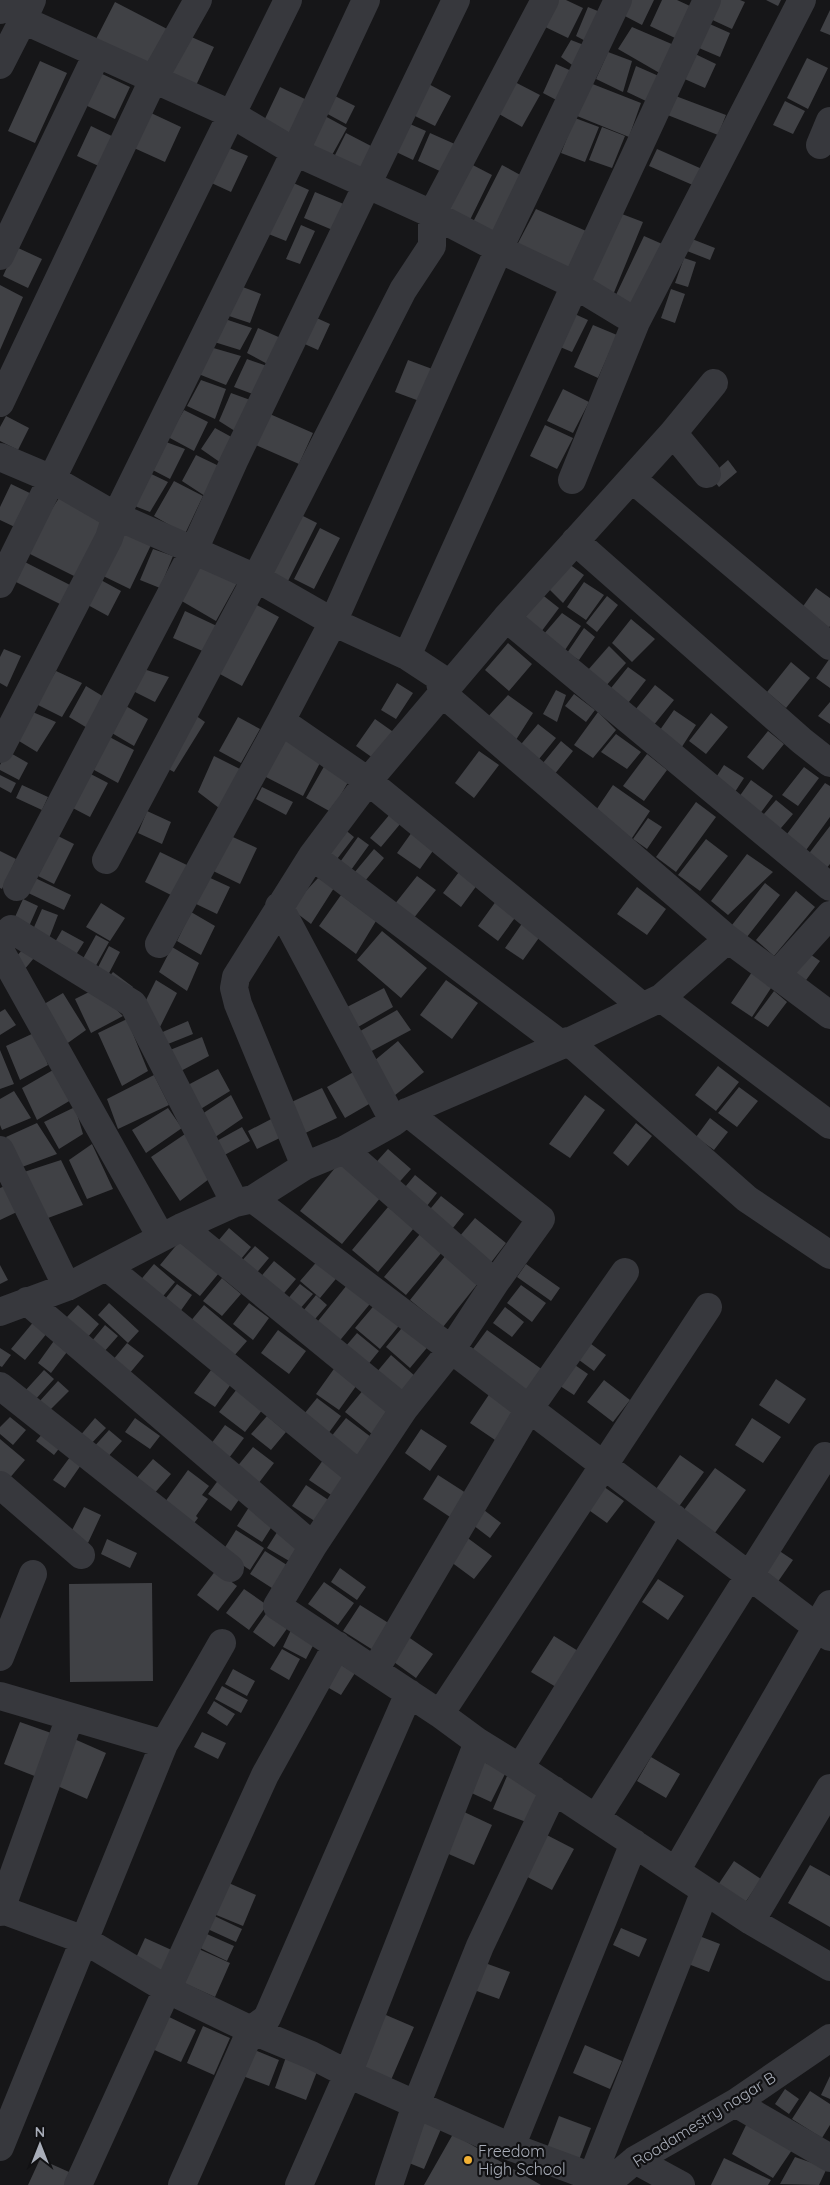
<svg xmlns="http://www.w3.org/2000/svg" width="830" height="2185" viewBox="0 0 830 2185" font-family="Quicksand,sans-serif">
<style>
.building{fill:#404145}
.lines{fill:none;stroke-linecap:round;stroke-linejoin:round}
.minor{stroke:#37383d;stroke-width:28}
.poi-dot{fill:#f2b134;stroke:#111113;stroke-width:2}
.labels{text-anchor:middle;dominant-baseline:central;stroke-width:4.5;stroke-linejoin:round;paint-order:stroke}
.street-label{font-size:16px;fill:#a8adb8;stroke:#111113}
.poi-label{font-size:16px;fill:#a8adb8;stroke:#111113;text-anchor:start}
</style>
<rect width="100%" height="100%" fill="#161618"/>
<path class="building" d="M551,0H566L583,8L568,38L539,24Z
M628,0H654L642,25L621,14Z
M662,0H677L690,6L675,38L650,26Z
M714,0H740L745,2L732,29L706,17Z
M766,0H781L778,6Z
M115,2L171,31L149,71L94,43Z
M588,7L605,14L593,45L576,36Z
M830,10V35L820,31Z
M703,21L730,33L720,57L692,45Z
M632,27L674,45L663,75L618,49Z
M187,35L214,47L192,94L165,81Z
M571,40L589,47L579,70L561,57Z
M608,52L632,61L623,92L596,79Z
M691,52L716,64L705,88L680,77Z
M807,58L828,68L808,109L787,98Z
M40,61L67,73L35,143L8,131Z
M556,64L576,73L562,103L543,93Z
M636,66L661,77L648,102L627,92Z
M98,72L130,87L115,119L83,104Z
M509,79L540,95L522,127L492,110Z
M423,81L451,96L435,126L407,112Z
M590,83L641,103L629,137L577,116Z
M280,87L309,101L292,139L262,125Z
M331,94L355,106L346,124L322,111Z
M673,95L726,115L718,135L665,114Z
M785,101L805,111L793,134L773,125Z
M151,113L181,127L165,162L134,148Z
M323,115L347,128L331,157L307,145Z
M575,118L599,127L585,162L561,153Z
M403,121L426,131L413,160L390,149Z
M91,126L120,140L105,169L77,156Z
M602,127L625,136L612,168L589,160Z
M346,133L373,147L360,171L334,157Z
M430,133L457,145L444,173L418,161Z
M222,145L248,156L231,192L205,180Z
M657,149L702,169L695,186L649,166Z
M465,161L492,175L469,222L441,208Z
M502,165L524,177L494,237L471,226Z
M289,181L309,190L286,241L266,233Z
M315,192L346,205L335,231L304,218Z
M536,209L593,234L573,272L517,245Z
M614,211L643,222L613,295L585,279Z
M301,225L315,231L300,264L286,259Z
M644,236L669,247L639,310L614,299Z
M692,239L715,248L710,260L687,251Z
M16,247L42,259L28,288L3,276Z
M684,258L696,262L688,287L675,283Z
M0,285L23,297L0,350Z
M240,286L261,294L250,323L229,316Z
M671,289L685,294L675,323L661,318Z
M568,311L588,320L572,352L553,344Z
M310,315L330,324L318,350L298,341Z
M222,318L252,328L240,350L211,341Z
M593,325L617,335L598,378L574,367Z
M258,328L283,339L273,367L247,353Z
M210,347L241,356L226,385L196,373Z
M247,359L270,367L258,396L234,387Z
M408,360L435,370L422,402L395,392Z
M201,380L226,389L215,419L187,406Z
M563,389L589,402L573,433L547,421Z
M231,393L253,401L238,433L219,421Z
M184,410L208,422L194,451L168,437Z
M263,411L313,433L299,464L249,442Z
M6,416L29,428L18,450L0,441V427Z
M545,425L573,438L557,469L530,456Z
M215,428L237,440L221,463L201,449Z
M158,439L185,449L170,479L145,466Z
M196,455L219,466L208,498L182,481Z
M728,460L737,472L719,487L710,476Z
M143,470L168,482L150,512L127,503Z
M174,481L203,496L185,534L154,516Z
M11,484L36,496L19,529L0,520V507Z
M61,495L105,522L76,577L24,551Z
M297,513L317,523L287,583L267,572Z
M320,528L340,538L314,589L294,579Z
M120,530L151,545L130,589L97,573Z
M153,549L173,556L160,588L140,580Z
M17,558L72,586L62,605L8,578Z
M565,561L584,575L563,603L545,585Z
M200,566L237,583L216,621L180,600Z
M99,579L121,591L108,616L86,604Z
M584,582L604,595L586,620L567,607Z
M816,588L830,598V626L827,631L799,612Z
M540,593L559,608L541,632L518,615Z
M607,596L618,605L597,632L586,623Z
M255,604L279,617L242,686L218,673Z
M185,611L219,627L207,653L173,638Z
M562,613L581,626L563,653L543,635Z
M631,619L655,639L632,662L612,643Z
M584,628L595,637L579,660L567,653Z
M508,643L532,664L509,691L485,670Z
M609,646L626,663L605,687L588,670Z
M4,649L21,656L7,687L0,683V657Z
M830,658V688L816,678Z
M791,662L810,678L786,708L767,692Z
M137,667L169,677L155,702L127,688Z
M628,667L646,680L625,707L607,693Z
M56,671L82,683L62,717L36,704Z
M397,683L413,693L396,719L381,710Z
M655,685L674,700L653,726L635,710Z
M86,686L104,697L89,729L69,717Z
M556,690L566,695L557,722L543,714Z
M574,694L595,710L586,722L565,706Z
M508,695L533,713L514,743L484,721Z
M119,702L148,719L134,746L105,729Z
M830,702V724L818,716Z
M28,710L56,722L37,752L14,738Z
M674,710L696,725L676,756L655,737Z
M189,711L205,722L174,772L159,764Z
M598,712L616,730L593,758L574,745Z
M711,713L728,727L706,754L689,741Z
M238,717L260,729L241,763L219,751Z
M375,719L399,736L380,763L356,746Z
M538,724L556,738L535,764L517,749Z
M768,731L784,744L763,770L747,757Z
M102,733L134,750L118,783L85,765Z
M616,734L641,752L627,769L601,752Z
M281,738L322,759L303,796L262,775Z
M561,741L573,751L550,780L538,769Z
M7,751L28,763L19,780L0,770V765Z
M479,751L499,765L474,798L455,783Z
M647,754L667,770L644,801L623,786Z
M214,756L240,769L219,808L198,792Z
M326,763L351,777L331,812L306,798Z
M724,765L744,778L731,798L711,785Z
M804,767L819,778L798,806L782,795Z
M83,770L108,783L90,817L65,804Z
M0,775L16,783L11,793L0,787Z
M751,780L773,796L756,819L734,804Z
M825,783L830,786V817L804,853L784,838Z
M22,785L48,797L42,810L16,798Z
M613,785L650,811L630,841L592,816Z
M262,787L293,802L286,815L256,799Z
M776,800L793,814L775,835L758,821Z
M696,802L716,817L676,872L656,857Z
M147,811L171,822L162,844L138,833Z
M390,814L401,823L381,847L370,838Z
M648,818L662,827L647,849L633,839Z
M417,825L440,841L420,869L397,853Z
M830,826V864L825,870L807,856Z
M343,828L354,837L337,859L325,850Z
M224,833L257,848L240,884L207,868Z
M58,836L74,844L54,884L38,876Z
M358,837L369,845L351,870L340,862Z
M706,839L728,856L700,891L678,875Z
M374,849L384,858L365,881L354,873Z
M0,851L16,859L2,889L0,888Z
M160,852L191,867L175,897L145,882Z
M747,854L773,872L728,915L711,901Z
M465,864L483,877L461,907L443,893Z
M31,876L71,895L64,910L24,891Z
M206,876L230,887L217,914L194,903Z
M417,876L436,890L413,919L394,905Z
M318,878L334,888L311,924L290,908Z
M765,883L780,895L743,942L728,930Z
M637,887L666,909L647,935L617,914Z
M796,891L815,907L774,956L756,940Z
M341,895L376,921L356,954L319,926Z
M499,897L520,911L498,941L478,926Z
M23,899L38,906L26,933L11,926Z
M101,903L125,918L110,941L86,927Z
M42,909L58,915L48,941L31,934Z
M191,912L215,926L201,955L177,941Z
M523,922L541,935L523,960L505,948Z
M62,930L84,942L72,961L51,949Z
M382,931L427,968L401,998L357,960Z
M96,935L109,942L93,971L80,964Z
M109,946L120,952L106,979L95,973Z
M172,947L199,963L187,991L159,972Z
M23,949L34,958L24,970L13,960Z
M804,950L820,961L801,987L785,976Z
M113,972L133,987L127,995L106,980Z
M752,972L773,985L752,1017L731,1003Z
M156,980L177,993L160,1027L139,1014Z
M446,980L478,1003L452,1039L420,1015Z
M384,988L393,1007L358,1027L347,1007Z
M95,989L123,1016L91,1033L75,999Z
M774,991L787,1002L768,1027L754,1018Z
M63,993L86,1030L58,1050L39,1007Z
M5,1009L16,1025L0,1035V1012Z
M397,1010L411,1030L366,1054L355,1034Z
M127,1019L148,1071L122,1086L98,1033Z
M188,1021L193,1034L163,1046L158,1034Z
M36,1032L48,1065L20,1080L6,1046Z
M202,1037L209,1056L179,1072L170,1050Z
M398,1041L424,1072L394,1096L368,1066Z
M0,1050L14,1084L0,1089Z
M718,1066L739,1082L716,1111L695,1095Z
M218,1069L230,1091L199,1110L186,1086Z
M53,1070L71,1100L37,1120L22,1088Z
M357,1070L376,1100L345,1118L327,1087Z
M154,1075L169,1105L118,1129L107,1099Z
M739,1087L758,1101L737,1127L718,1113Z
M322,1088L337,1118L299,1136L285,1105Z
M14,1091L31,1118L2,1130L0,1125V1099Z
M231,1095L243,1118L211,1140L199,1116Z
M585,1095L605,1110L570,1158L549,1144Z
M75,1107L83,1134L59,1149L44,1122Z
M168,1108L182,1128L146,1153L132,1130Z
M277,1116L286,1135L257,1149L248,1131Z
M710,1118L728,1132L714,1150L696,1137Z
M37,1123L57,1154L22,1167L6,1137Z
M636,1123L652,1136L628,1166L613,1153Z
M242,1127L250,1141L221,1157L213,1143Z
M188,1132L213,1176L180,1201L151,1157Z
M92,1144L113,1189L87,1199L69,1160Z
M388,1149L411,1169L394,1188L371,1168Z
M61,1160L83,1205L48,1218L24,1172Z
M339,1163L381,1197L342,1244L300,1211Z
M415,1175L437,1193L423,1211L401,1192Z
M7,1185L19,1211L0,1220V1188Z
M441,1196L464,1214L449,1233L426,1214Z
M388,1207L414,1228L378,1272L352,1250Z
M475,1218L506,1243L486,1269L454,1243Z
M229,1228L251,1247L236,1265L213,1247Z
M420,1234L443,1251L406,1295L384,1277Z
M179,1242L219,1273L200,1296L160,1265Z
M255,1246L269,1258L254,1276L239,1264Z
M446,1255L479,1282L443,1327L410,1300Z
M320,1258L340,1274L320,1298L300,1281Z
M274,1261L296,1279L280,1298L258,1280Z
M154,1264L175,1282L159,1301L138,1283Z
M526,1264L560,1288L551,1301L517,1277Z
M0,1265L8,1280L0,1284Z
M222,1278L241,1294L222,1316L203,1301Z
M351,1280L374,1299L337,1344L314,1326Z
M177,1284L192,1295L177,1316L161,1304Z
M300,1284L313,1294L298,1311L286,1301Z
M521,1285L546,1303L532,1322L507,1303Z
M316,1295L327,1305L310,1325L299,1316Z
M377,1302L402,1322L380,1349L355,1328Z
M109,1303L139,1331L128,1343L98,1315Z
M249,1303L269,1318L253,1340L233,1324Z
M78,1305L99,1324L87,1338L66,1318Z
M204,1305L247,1341L227,1364L184,1329Z
M505,1307L524,1322L512,1337L493,1323Z
M35,1320L48,1332L25,1360L11,1349Z
M406,1323L431,1343L410,1368L386,1347Z
M105,1325L118,1336L103,1353L91,1342Z
M278,1330L306,1351L289,1374L261,1353Z
M487,1330L547,1373L527,1400L467,1357Z
M357,1333L379,1351L362,1372L340,1353Z
M56,1338L70,1348L51,1373L38,1363Z
M587,1341L606,1355L594,1371L575,1357Z
M127,1343L144,1356L129,1374L112,1361Z
M0,1348L11,1355L2,1367L0,1366Z
M391,1355L415,1376L401,1393L376,1373Z
M572,1363L588,1374L574,1395L557,1384Z
M336,1366L359,1382L339,1410L316,1394Z
M44,1370L54,1379L34,1401L24,1392Z
M211,1370L231,1384L215,1407L194,1393Z
M776,1379L806,1399L789,1424L759,1405Z
M604,1380L630,1400L613,1422L587,1402Z
M58,1381L69,1391L48,1412L38,1403Z
M237,1389L263,1409L245,1432L219,1412Z
M364,1389L391,1411L372,1434L345,1412Z
M490,1393L515,1410L495,1440L470,1423Z
M317,1398L341,1416L325,1438L300,1419Z
M267,1416L286,1432L271,1450L251,1434Z
M10,1417L26,1430L13,1445L0,1434V1427Z
M95,1418L106,1428L89,1446L79,1437Z
M135,1418L160,1436L150,1449L125,1432Z
M346,1418L371,1437L356,1457L330,1438Z
M752,1418L781,1437L763,1463L735,1445Z
M225,1425L244,1438L226,1462L208,1448Z
M421,1429L447,1446L430,1471L405,1453Z
M109,1430L122,1441L105,1460L92,1449Z
M44,1432L61,1446L54,1455L36,1441Z
M0,1439L25,1460L8,1480L0,1474Z
M253,1447L274,1463L258,1484L236,1468Z
M680,1455L704,1472L675,1512L651,1496Z
M70,1457L81,1465L65,1488L53,1480Z
M153,1459L171,1474L153,1495L135,1480Z
M323,1460L351,1478L337,1499L309,1480Z
M715,1468L746,1490L709,1541L678,1518Z
M188,1470L209,1486L202,1495L208,1499L196,1516L198,1518L191,1527L162,1506Z
M222,1475L245,1491L231,1511L208,1494Z
M438,1475L466,1493L450,1517L423,1499Z
M600,1484L624,1501L607,1523L583,1506Z
M306,1485L336,1505L322,1526L292,1506Z
M251,1504L276,1520L262,1542L237,1526Z
M84,1507L101,1515L88,1543L70,1534Z
M480,1507L501,1523L490,1538L469,1522Z
M281,1526L310,1543L296,1565L267,1548Z
M236,1530L264,1548L250,1570L222,1552Z
M465,1536L492,1556L474,1579L447,1559Z
M107,1539L137,1553L130,1568L101,1554Z
M775,1548L793,1560L777,1583L759,1571Z
M265,1551L290,1567L275,1590L250,1574Z
M340,1568L366,1587L357,1600L331,1582Z
M216,1570L237,1586L218,1611L197,1595Z
M658,1579L684,1596L668,1620L642,1602Z
M324,1582L354,1603L338,1625L308,1604Z
M152,1583L153,1681L70,1682L69,1584Z
M244,1589L267,1605L249,1630L226,1613Z
M360,1605L390,1624L373,1650L343,1631Z
M270,1608L291,1623L274,1647L253,1632Z
M291,1630L315,1642L306,1659L283,1647Z
M404,1634L433,1654L416,1678L387,1657Z
M554,1636L583,1654L561,1690L531,1672Z
M282,1649L300,1659L289,1680L270,1669Z
M336,1662L355,1673L341,1695L322,1684Z
M233,1669L255,1681L247,1696L225,1684Z
M222,1686L248,1700L241,1713L215,1699Z
M214,1701L235,1714L227,1726L207,1713Z
M20,1722L54,1734L37,1777L4,1764Z
M202,1732L226,1743L218,1759L194,1747Z
M72,1738L106,1753L87,1799L53,1784Z
M651,1757L680,1774L666,1798L637,1781Z
M479,1760L506,1772L491,1802L465,1790Z
M507,1776L540,1790L526,1822L493,1809Z
M462,1811L492,1825L474,1865L444,1852Z
M541,1832L574,1849L552,1890L520,1873Z
M734,1861L761,1879L741,1909L714,1891Z
M810,1865L830,1876V1927L788,1903Z
M222,1880L256,1895L243,1926L209,1912Z
M208,1913L242,1929L236,1942L201,1926Z
M621,1928L647,1939L639,1957L613,1945Z
M200,1931L234,1946L227,1961L194,1945Z
M694,1934L720,1944L709,1972L683,1962Z
M145,1938L176,1952L165,1976L134,1962Z
M192,1946L230,1963L215,1997L177,1980Z
M485,1963L510,1972L499,1999L474,1990Z
M379,2012L414,2027L391,2080L356,2065Z
M165,2015L196,2030L181,2062L150,2048Z
M203,2026L230,2038L214,2075L187,2063Z
M585,2045L622,2061L610,2089L573,2073Z
M250,2048L279,2060L269,2086L240,2075Z
M286,2057L318,2069L306,2100L275,2088Z
M830,2076V2099L821,2095Z
M785,2089L799,2099L789,2114L775,2104Z
M810,2091L830,2104V2125L822,2138L792,2119Z
M559,2116L591,2128L579,2160L547,2148Z
M421,2120L441,2129L424,2169L404,2161Z
M748,2121L794,2147L773,2178L732,2154Z
M453,2134L541,2185H424Z
M795,2157L827,2168L819,2185L780,2184Z
M724,2158L771,2180L768,2185H711Z
M40,2159L78,2176L74,2185H28Z"/>
<g class="lines">
<path class="minor" d="M32,0L23,20L233,115L295,152L432,214L499,249L575,285L636,322
M0,10L21,0
M0,65L23,20
M820,145L830,121
M0,256L97,54
M0,403L153,80L198,0
M673,433L707,474
M0,457L52,479L116,516L256,578L333,622L407,656L439,677L442,693L728,939L830,1015
M632,479L830,646
M572,480L636,322L802,0
M575,541L802,741L830,763
M0,584L288,0
M506,618L830,887
M407,656L575,285L707,0
M281,721L368,781L642,1006
M0,749L109,538L116,516L295,152L366,0
M312,856L562,1045
M106,860L256,578L403,290L432,246V214L545,0
M17,887L194,550L234,461L456,0
M279,906L394,1122
M0,943L11,929L133,1004L235,1203
M159,944L281,721L333,622L499,249L618,0
M0,950L161,1237
M776,975L830,915
M661,998L830,1125
M568,1041L747,1199L830,1255
M407,1112L541,1219L495,1283L451,1350L404,1409L313,1546L277,1606L440,1714L478,1742L520,1768L751,1921L830,1967
M0,1150L67,1287
M344,1150L495,1283
M305,1166L238,1004L234,988L236,977L312,856L368,781L506,618L673,433L714,383
M253,1199L830,1637
M182,1227L404,1409
M107,1267L360,1475
M27,1301L313,1546
M0,1312L67,1287L182,1227L235,1203L253,1199L305,1166L344,1150L394,1122L407,1112L562,1045L661,998L728,939
M0,1386L230,1568
M0,1485L81,1555
M0,1657L33,1574
M375,1670L529,1409L625,1272
M0,1696L164,1744
M440,1714L708,1307
M520,1768L674,1518
M596,1818L825,1456
M676,1871L830,1604
M0,1909L84,1940L168,1990L251,2030L311,2055L348,2074L511,2147L592,2177L594,2185
M0,1912L70,1717
M751,1921L830,1788
M735,2103L830,2158
M0,2147L164,1744L222,1643
M511,2147L634,1843
M635,2160L681,2185
M592,2177L705,1891
M78,2185L265,1775L337,1645
M182,2185L251,2030L267,2018L409,1693
M299,2185L348,2074L478,1742
M389,2185L416,2105L480,1946L554,1790
M605,2185L635,2160L735,2103L830,2038"/>
</g>
<circle class="poi-dot" cx="468" cy="2160" r="5"/>
<g class="labels">
<g class="street-label">
<text transform="translate(704 2119) rotate(-32)">Roadamestry nagar B</text>
</g>
<g class="poi-label">
<text x="478" y="2151">Freedom<tspan x="478" dy="18">High School</tspan></text>
</g>
</g>
<g transform="translate(40 2145)" stroke="#111113" stroke-width="4" paint-order="stroke">
<path d="M0-4L9 19L0 12L-9 19Z" fill="#a8adb8"/>
<text y="-8" font-size="14" font-weight="bold" text-anchor="middle" fill="#a8adb8">N</text>
</g>
</svg>
